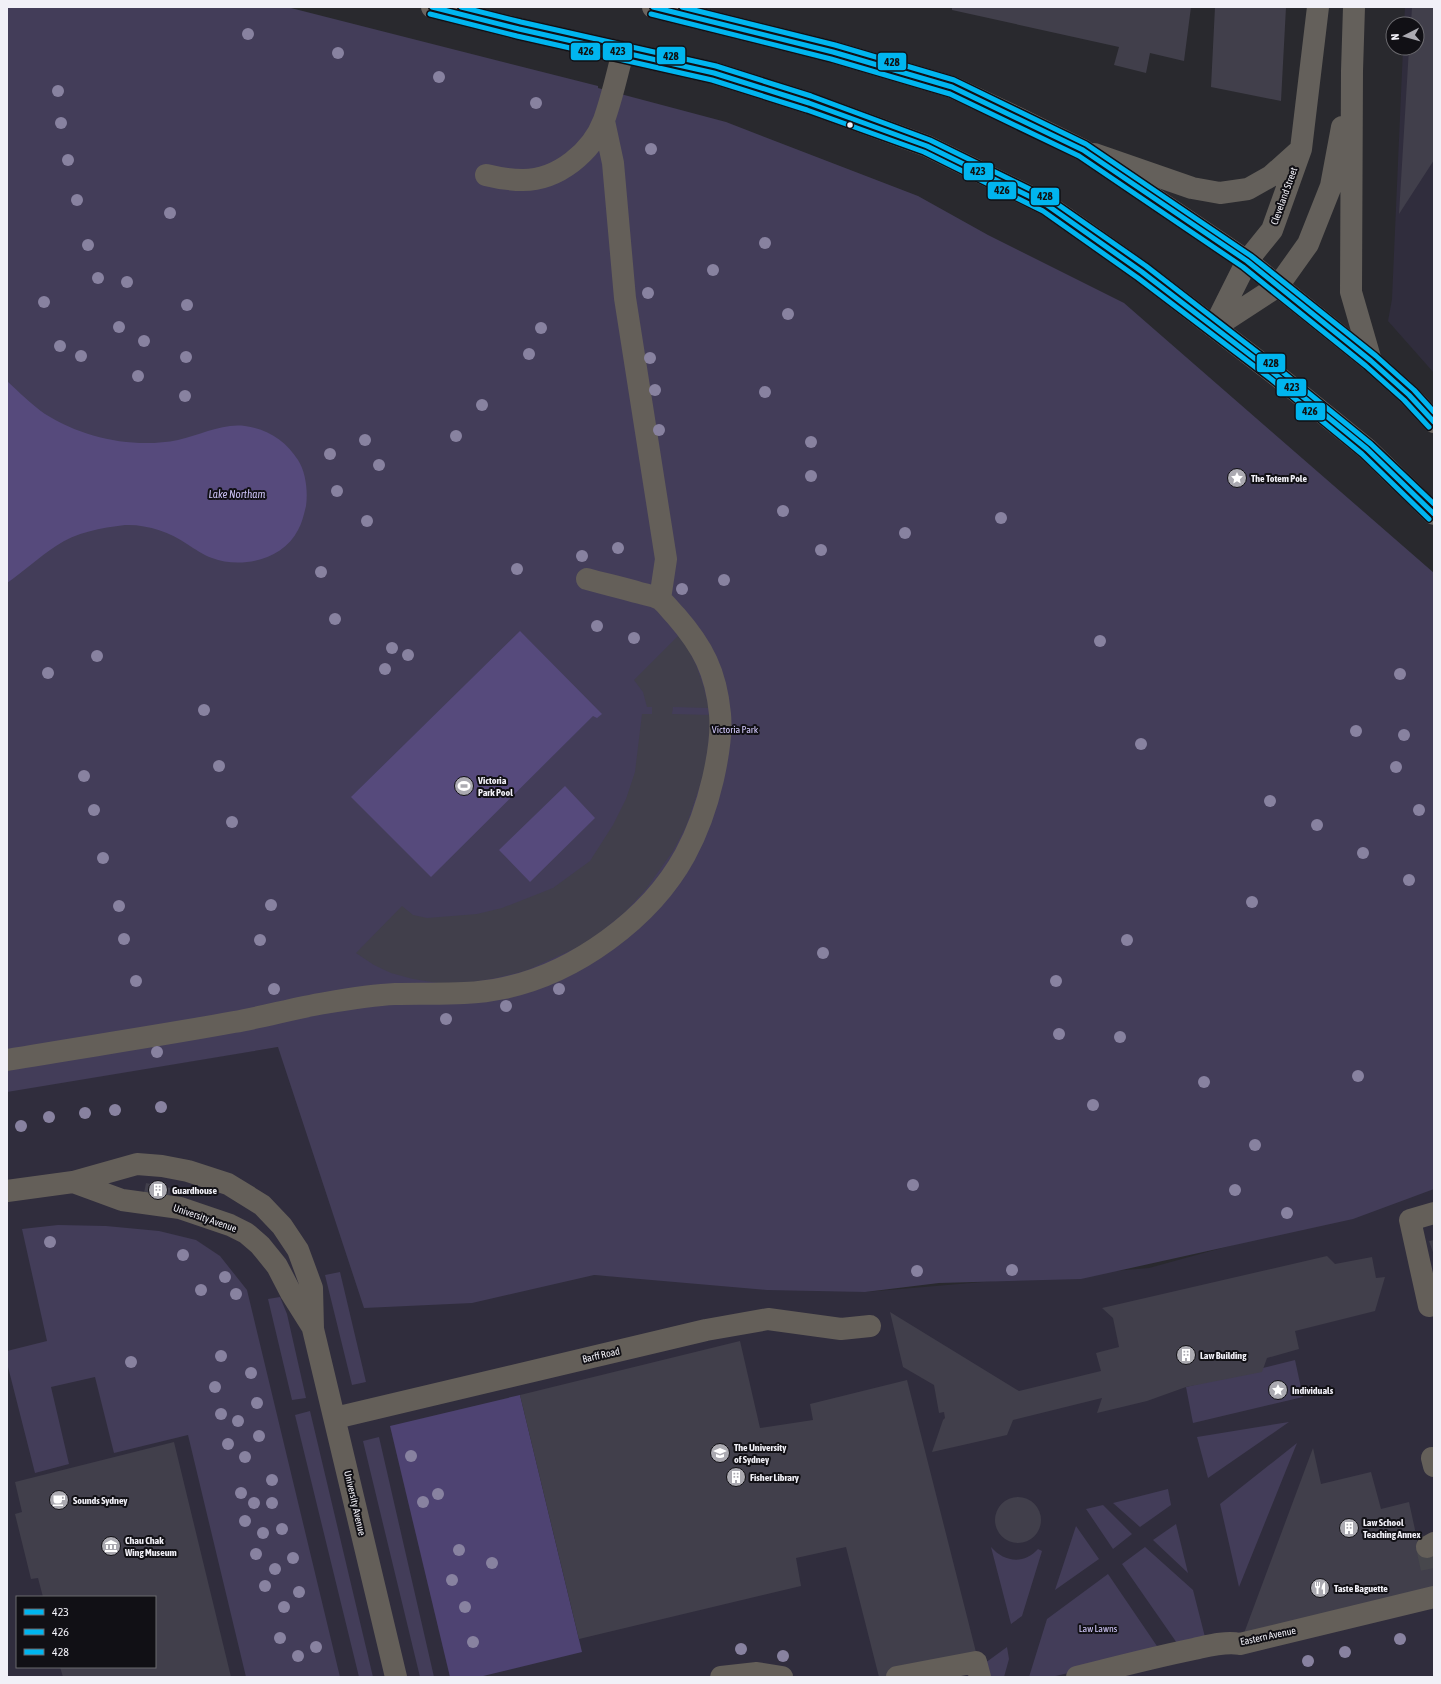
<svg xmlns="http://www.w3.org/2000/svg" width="1441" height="1684" viewBox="0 0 1441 1684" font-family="'Asap Condensed',sans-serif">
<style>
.built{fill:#302d3d;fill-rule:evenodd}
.green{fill:#433d59}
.forest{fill:#4e4372}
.water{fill:#564a7c}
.building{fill:#413f4b}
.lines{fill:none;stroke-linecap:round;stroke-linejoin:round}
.minor-tunnel{stroke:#47474c;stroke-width:22;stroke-dasharray:22 11;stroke-linecap:butt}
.minor{stroke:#645f59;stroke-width:22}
.major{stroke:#64605b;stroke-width:22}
.highway{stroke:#6c6560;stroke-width:22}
.bus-1-casing{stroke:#111015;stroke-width:8}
.bus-2-casing{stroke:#111015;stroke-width:8}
.bus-3-casing{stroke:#111015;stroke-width:8}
.bus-1{stroke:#00b5ef;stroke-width:5}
.bus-2{stroke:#00b5ef;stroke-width:5}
.bus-3{stroke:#00b5ef;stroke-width:5}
.tree{fill:#8882a0}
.bus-dot{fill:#f1f0f7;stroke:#111015;stroke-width:1.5}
.labels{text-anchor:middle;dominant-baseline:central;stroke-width:4;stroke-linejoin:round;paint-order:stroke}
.street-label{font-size:10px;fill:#f1f0f7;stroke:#111015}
.poi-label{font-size:10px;font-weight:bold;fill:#f1f0f7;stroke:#111015;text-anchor:start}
.park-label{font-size:10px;fill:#d5cbfe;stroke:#111015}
.water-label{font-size:11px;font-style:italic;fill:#cbc1f4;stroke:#111015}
.line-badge{stroke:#111015;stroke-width:1.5}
.pale-badge-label{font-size:11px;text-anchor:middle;font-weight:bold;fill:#111}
</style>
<rect width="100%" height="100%" fill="#29292e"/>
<path class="built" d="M1405,7H1434V373L1388,321L1392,299L1403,48H1417V24H1404Z
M278,1047L594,1275L865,1292L1149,1268L1415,1195L1434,1187V1677H7V1091ZM17,1597H155V1667H17Z"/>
<path class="green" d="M7,7H287L598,86V88L726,122L918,196L988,235L1124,303L1434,573V1189L1353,1219L1081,1279L939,1283L865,1292L767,1290L594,1275L472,1303L364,1308L278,1047L7,1092Z
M58,1225L106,1226L159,1231L196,1240L220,1256L247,1290L340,1677H246L188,1435L114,1453L95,1377L51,1387L69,1464L35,1473L7,1363V1351L47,1341L22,1229Z
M340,1272L366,1382L352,1385L325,1275Z
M280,1297L287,1314L306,1398L292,1400L268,1299Z
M1295,1360L1303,1397L1193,1423L1186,1387Z
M310,1411L373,1677H359L295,1415Z
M1289,1422L1208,1478L1197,1437Z
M379,1437L434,1677H420L363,1441Z
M1297,1443L1239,1587L1220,1504Z
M1168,1489L1171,1505L1140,1527L1113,1503Z
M1103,1505L1132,1534L1113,1549L1086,1509Z
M1176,1524L1188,1573L1153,1540Z
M1076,1526L1099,1559L1055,1590Z
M991,1547C1004,1562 1024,1565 1038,1549L1042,1551L1022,1616L1011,1624Z
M1145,1547L1193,1590L1206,1641L1179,1646L1122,1564Z
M1108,1574L1161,1652L1051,1677H1029L1047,1619Z
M1007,1647L1009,1659L1004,1677H985L981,1666Z"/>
<path class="forest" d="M520,1395L582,1652L479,1677H450L390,1426Z"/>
<path class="water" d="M7,381C19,392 32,405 45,414C83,438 134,449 178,440C201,435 222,423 245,426C268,429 286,441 298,460C306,472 308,492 306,506C304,514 302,523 298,530C283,560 241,569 212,558C203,555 195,549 187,544C170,532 146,524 125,525C101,528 76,532 56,546C39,557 24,571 7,583Z
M520,631L602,714L597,718L593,716L431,877L351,797Z
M565,786L595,818L530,882L499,850Z"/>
<path class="building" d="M952,7H1191L1184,61L1150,53L1146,73L1114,65L1119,47L952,10Z
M1215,7H1286L1281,101L1211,87Z
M1412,7H1434V160L1399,214L1409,48H1417V24H1411Z
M678,636L688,649L696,665L703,685L709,708L673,707L672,714L711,715L708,745L704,773L686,826L673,851L646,889L625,912L598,934L580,946L525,971L496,978L467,983H438L413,979L391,973L374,965L356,953L402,906L413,915L427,918L477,914L502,908L553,888L590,861L613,825L626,799L635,772L642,714H652V707H647L643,692L634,680Z
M146,1183L171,1188L169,1198L144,1193Z
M1434,1240V1255L1429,1241Z
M1327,1256L1335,1264L1372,1257L1376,1278L1385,1277L1375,1311L1295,1331L1299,1349L1267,1358L1262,1372L1186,1387L1147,1401L1097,1413L1102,1398L1013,1420L1007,1435L932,1452L943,1420L945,1418L944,1412L939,1413L934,1385L903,1367L890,1312L1019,1391L1101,1371L1096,1353L1119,1347L1113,1318L1102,1308Z
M740,1341L760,1428L813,1420L810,1404L907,1380L977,1656L893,1677H879L846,1547L796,1558L801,1586L579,1639L520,1395Z
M174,1442L231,1677H63L60,1667H155V1597H43L38,1578L31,1579L15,1514L22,1512L15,1482Z
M1313,1448L1321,1484L1371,1472L1381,1509L1409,1502L1419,1548L1434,1554V1597L1240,1644Z
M995 1520a23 23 0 1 1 46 0a23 23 0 1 1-46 0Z"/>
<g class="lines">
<path class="minor-tunnel" d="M1427,1547L1434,1579"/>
<path class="minor" d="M604,121L613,163L625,298L666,559L660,599
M486,175C498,178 511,180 523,180C558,180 592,152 604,120C612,98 617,74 623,52
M7,1060C83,1047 158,1036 234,1022C264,1017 294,1008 325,1003C348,999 372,995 395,994C433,993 467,996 504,988C575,973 650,919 685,855C698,831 707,805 713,779C718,757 722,735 720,714C716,672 703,647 676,616C671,611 666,604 661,600C656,596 647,595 640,593C623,588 605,584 587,579
M73,1182L122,1200L180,1208L230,1225L246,1233L260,1245L277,1266L291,1293L313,1328
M7,1191L73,1182L137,1164L162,1166L188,1171L228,1184L262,1205L282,1226L298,1250L312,1288L313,1329L396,1677
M1429,1306L1410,1220L1434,1213
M335,1418L706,1330L768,1319L841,1329L870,1326
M1432,1458L1434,1466
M1427,1547L1434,1543
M721,1677L757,1673L782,1677
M897,1677L976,1662L980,1677
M1077,1677C1116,1667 1155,1657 1194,1649C1208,1646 1225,1641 1240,1644L1434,1597"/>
<path class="major" d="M1354,7L1352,71L1351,292L1371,361
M1094,154L1192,188L1220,193L1248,189L1271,176L1299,151
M1214,327L1247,261L1272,230L1301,149L1318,7
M1215,327L1278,286L1308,244L1331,186L1342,127"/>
<path class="highway" d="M432,7L519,29L714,73L809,103L927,146L1047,205L1142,272L1275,374L1367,449L1434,514
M653,7L833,52L952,87L1018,118L1083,150L1247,261L1371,361L1409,395L1434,422"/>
<defs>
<path id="bus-1" d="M432,7L519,29L714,73L809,103L927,146L1047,205L1142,272L1275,374L1367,449L1434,514
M653,7L833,52L952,87L1083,150L1247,261L1371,361L1409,395L1434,422"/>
<path id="bus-2" d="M430,14L517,36L712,80L807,110L924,152L1043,211L1138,278L1271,379L1362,454L1429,519
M651,14L831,59L950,94L1079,156L1243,267L1366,366L1404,400L1429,427"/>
<path id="bus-3" d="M461,7L521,22L716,66L811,96L930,140L1050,199L1146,266L1279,369L1371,444L1434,504
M682,7L835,45L954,80L1086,144L1251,256L1376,356L1414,390L1434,412"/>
</defs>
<use href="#bus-1" class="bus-1-casing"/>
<use href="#bus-2" class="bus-2-casing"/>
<use href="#bus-3" class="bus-3-casing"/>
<use href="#bus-1" class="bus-1"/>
<use href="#bus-2" class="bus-2"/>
<use href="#bus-3" class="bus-3"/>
</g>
<g class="tree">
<circle cx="248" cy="34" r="6"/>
<circle cx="338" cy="53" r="6"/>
<circle cx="439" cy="77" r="6"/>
<circle cx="58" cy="91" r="6"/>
<circle cx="536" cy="103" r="6"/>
<circle cx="61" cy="123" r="6"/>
<circle cx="651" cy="149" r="6"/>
<circle cx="68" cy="160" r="6"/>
<circle cx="77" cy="200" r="6"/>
<circle cx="170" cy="213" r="6"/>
<circle cx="765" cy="243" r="6"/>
<circle cx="88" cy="245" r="6"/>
<circle cx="713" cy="270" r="6"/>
<circle cx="98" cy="278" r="6"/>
<circle cx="127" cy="282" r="6"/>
<circle cx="648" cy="293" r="6"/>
<circle cx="44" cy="302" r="6"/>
<circle cx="187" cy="305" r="6"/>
<circle cx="788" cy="314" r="6"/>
<circle cx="119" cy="327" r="6"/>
<circle cx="541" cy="328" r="6"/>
<circle cx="144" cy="341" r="6"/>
<circle cx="60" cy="346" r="6"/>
<circle cx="529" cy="354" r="6"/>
<circle cx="81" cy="356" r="6"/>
<circle cx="186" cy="357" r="6"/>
<circle cx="650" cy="358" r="6"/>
<circle cx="138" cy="376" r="6"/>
<circle cx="655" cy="390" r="6"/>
<circle cx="765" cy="392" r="6"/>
<circle cx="185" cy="396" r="6"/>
<circle cx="482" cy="405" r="6"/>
<circle cx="659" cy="430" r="6"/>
<circle cx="456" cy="436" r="6"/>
<circle cx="365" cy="440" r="6"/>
<circle cx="811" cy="442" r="6"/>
<circle cx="330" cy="454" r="6"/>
<circle cx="379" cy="465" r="6"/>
<circle cx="811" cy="476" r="6"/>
<circle cx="337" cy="491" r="6"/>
<circle cx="783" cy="511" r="6"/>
<circle cx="1001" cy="518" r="6"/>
<circle cx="367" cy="521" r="6"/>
<circle cx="905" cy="533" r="6"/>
<circle cx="618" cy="548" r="6"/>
<circle cx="821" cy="550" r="6"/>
<circle cx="582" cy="556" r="6"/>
<circle cx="517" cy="569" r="6"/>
<circle cx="321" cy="572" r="6"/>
<circle cx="724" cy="580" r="6"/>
<circle cx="682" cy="589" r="6"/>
<circle cx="335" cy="619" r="6"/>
<circle cx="597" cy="626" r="6"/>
<circle cx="634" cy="638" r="6"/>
<circle cx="1100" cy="641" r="6"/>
<circle cx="392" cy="648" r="6"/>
<circle cx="408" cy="655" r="6"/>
<circle cx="97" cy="656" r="6"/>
<circle cx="385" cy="669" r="6"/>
<circle cx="48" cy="673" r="6"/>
<circle cx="1400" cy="674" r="6"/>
<circle cx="204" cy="710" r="6"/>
<circle cx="1356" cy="731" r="6"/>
<circle cx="1404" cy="735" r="6"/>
<circle cx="1141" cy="744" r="6"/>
<circle cx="219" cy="766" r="6"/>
<circle cx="1396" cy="767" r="6"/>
<circle cx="84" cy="776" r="6"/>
<circle cx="1270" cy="801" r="6"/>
<circle cx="94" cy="810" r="6"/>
<circle cx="1419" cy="810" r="6"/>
<circle cx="232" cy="822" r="6"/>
<circle cx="1317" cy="825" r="6"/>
<circle cx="1363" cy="853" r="6"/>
<circle cx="103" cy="858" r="6"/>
<circle cx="1409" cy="880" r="6"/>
<circle cx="1252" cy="902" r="6"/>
<circle cx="271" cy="905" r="6"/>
<circle cx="119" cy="906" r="6"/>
<circle cx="124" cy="939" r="6"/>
<circle cx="260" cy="940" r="6"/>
<circle cx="1127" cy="940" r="6"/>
<circle cx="823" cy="953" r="6"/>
<circle cx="136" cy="981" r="6"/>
<circle cx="1056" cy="981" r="6"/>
<circle cx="274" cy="989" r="6"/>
<circle cx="559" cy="989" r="6"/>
<circle cx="506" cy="1006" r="6"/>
<circle cx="446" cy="1019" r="6"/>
<circle cx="1059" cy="1034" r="6"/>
<circle cx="1120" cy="1037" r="6"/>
<circle cx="157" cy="1052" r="6"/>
<circle cx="1358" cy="1076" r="6"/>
<circle cx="1204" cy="1082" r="6"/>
<circle cx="1093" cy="1105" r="6"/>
<circle cx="161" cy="1107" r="6"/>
<circle cx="115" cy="1110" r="6"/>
<circle cx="85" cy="1113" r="6"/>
<circle cx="49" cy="1117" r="6"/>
<circle cx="21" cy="1126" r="6"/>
<circle cx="1255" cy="1145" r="6"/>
<circle cx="913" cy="1185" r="6"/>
<circle cx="1235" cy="1190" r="6"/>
<circle cx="1287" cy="1213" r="6"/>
<circle cx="50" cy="1242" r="6"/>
<circle cx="183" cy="1255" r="6"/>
<circle cx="1012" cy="1270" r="6"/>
<circle cx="917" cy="1271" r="6"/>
<circle cx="225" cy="1277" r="6"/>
<circle cx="201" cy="1290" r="6"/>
<circle cx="236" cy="1294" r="6"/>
<circle cx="221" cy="1356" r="6"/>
<circle cx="131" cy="1362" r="6"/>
<circle cx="251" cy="1373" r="6"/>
<circle cx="215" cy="1387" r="6"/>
<circle cx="257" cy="1403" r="6"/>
<circle cx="221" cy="1414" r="6"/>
<circle cx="238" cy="1421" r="6"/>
<circle cx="259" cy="1436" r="6"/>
<circle cx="228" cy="1444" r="6"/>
<circle cx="411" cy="1456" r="6"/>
<circle cx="245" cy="1457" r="6"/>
<circle cx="272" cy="1480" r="6"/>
<circle cx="241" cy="1493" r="6"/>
<circle cx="438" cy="1494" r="6"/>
<circle cx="423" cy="1502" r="6"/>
<circle cx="254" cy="1503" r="6"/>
<circle cx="272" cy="1503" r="6"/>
<circle cx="245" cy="1521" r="6"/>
<circle cx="282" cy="1529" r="6"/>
<circle cx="263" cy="1533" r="6"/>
<circle cx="459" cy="1550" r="6"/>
<circle cx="256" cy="1554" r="6"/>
<circle cx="293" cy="1558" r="6"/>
<circle cx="492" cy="1563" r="6"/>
<circle cx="275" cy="1569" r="6"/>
<circle cx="452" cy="1580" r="6"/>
<circle cx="265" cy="1586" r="6"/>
<circle cx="299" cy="1592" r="6"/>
<circle cx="284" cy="1607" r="6"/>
<circle cx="465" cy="1607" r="6"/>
<circle cx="280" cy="1638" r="6"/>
<circle cx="1400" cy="1639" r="6"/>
<circle cx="473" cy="1642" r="6"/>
<circle cx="316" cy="1647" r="6"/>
<circle cx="741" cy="1649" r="6"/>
<circle cx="1345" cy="1652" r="6"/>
<circle cx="298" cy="1656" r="6"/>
<circle cx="783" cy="1656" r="6"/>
<circle cx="1308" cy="1661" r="6"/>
</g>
<defs>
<symbol id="sight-disc" viewBox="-11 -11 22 22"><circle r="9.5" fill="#abaab1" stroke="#111015"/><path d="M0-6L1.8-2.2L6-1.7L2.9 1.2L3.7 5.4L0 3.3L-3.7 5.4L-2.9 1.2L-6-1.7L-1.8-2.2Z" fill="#fff"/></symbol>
<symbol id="stadium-disc" viewBox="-11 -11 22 22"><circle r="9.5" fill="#abaab1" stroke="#111015"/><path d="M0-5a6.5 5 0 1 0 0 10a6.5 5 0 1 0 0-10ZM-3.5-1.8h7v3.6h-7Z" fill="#fff"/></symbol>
<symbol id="building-disc" viewBox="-11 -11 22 22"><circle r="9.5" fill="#abaab1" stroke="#111015"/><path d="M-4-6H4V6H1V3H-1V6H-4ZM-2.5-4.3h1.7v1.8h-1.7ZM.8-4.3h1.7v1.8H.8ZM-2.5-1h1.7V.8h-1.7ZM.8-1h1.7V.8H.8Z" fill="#fff"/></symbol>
<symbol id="university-disc" viewBox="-11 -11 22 22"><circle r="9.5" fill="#abaab1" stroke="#111015"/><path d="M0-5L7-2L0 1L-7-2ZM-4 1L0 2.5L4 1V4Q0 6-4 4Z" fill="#fff"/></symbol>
<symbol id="cafe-disc" viewBox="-11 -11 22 22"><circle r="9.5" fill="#abaab1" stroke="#111015"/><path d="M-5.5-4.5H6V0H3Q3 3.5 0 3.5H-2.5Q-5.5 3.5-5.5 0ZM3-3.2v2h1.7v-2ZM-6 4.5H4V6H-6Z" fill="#fff"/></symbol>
<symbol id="museum-disc" viewBox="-11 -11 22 22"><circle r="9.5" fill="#abaab1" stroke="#111015"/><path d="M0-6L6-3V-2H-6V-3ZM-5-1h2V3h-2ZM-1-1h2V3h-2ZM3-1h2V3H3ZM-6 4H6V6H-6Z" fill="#fff"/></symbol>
<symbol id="restaurant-disc" viewBox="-11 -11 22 22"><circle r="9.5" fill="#abaab1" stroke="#111015"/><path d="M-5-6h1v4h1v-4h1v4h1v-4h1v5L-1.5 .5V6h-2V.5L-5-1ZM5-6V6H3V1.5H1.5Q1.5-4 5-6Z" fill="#fff"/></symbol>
</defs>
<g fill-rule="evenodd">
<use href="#sight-disc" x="1226" y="467" width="22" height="22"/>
<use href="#stadium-disc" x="453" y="775" width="22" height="22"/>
<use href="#building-disc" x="147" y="1179" width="22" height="22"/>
<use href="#building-disc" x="1175" y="1344" width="22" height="22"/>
<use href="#sight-disc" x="1267" y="1379" width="22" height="22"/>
<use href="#university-disc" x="709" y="1442" width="22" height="22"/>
<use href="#building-disc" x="725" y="1466" width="22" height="22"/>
<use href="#cafe-disc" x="48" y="1489" width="22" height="22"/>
<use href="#building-disc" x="1338" y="1517" width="22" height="22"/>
<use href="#museum-disc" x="100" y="1535" width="22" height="22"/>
<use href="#restaurant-disc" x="1309" y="1577" width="22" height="22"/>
</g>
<circle class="bus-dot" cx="850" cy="125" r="3.5"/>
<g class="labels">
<g class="street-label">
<text transform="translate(1284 196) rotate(-70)">Cleveland Street</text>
<text transform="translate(205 1218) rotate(19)">University Avenue</text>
<text transform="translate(601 1355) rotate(-13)">Barff Road</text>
<text transform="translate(355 1503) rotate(77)">University Avenue</text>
<text transform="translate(1268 1636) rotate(-12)">Eastern Avenue</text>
</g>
<g class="poi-label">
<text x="1251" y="478">The Totem Pole</text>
<text x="478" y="780">Victoria<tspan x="478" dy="12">Park Pool</tspan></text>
<text x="172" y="1190">Guardhouse</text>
<text x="1200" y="1355">Law Building</text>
<text x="1292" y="1390">Individuals</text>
<text x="734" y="1447">The University<tspan x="734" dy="12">of Sydney</tspan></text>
<text x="750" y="1477">Fisher Library</text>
<text x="73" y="1500">Sounds Sydney</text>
<text x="1363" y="1522">Law School<tspan x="1363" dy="12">Teaching Annex</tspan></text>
<text x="125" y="1540">Chau Chak<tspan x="125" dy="12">Wing Museum</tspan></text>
<text x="1334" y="1588">Taste Baguette</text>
</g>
<g class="park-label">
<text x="735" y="729">Victoria Park</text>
<text x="1098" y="1628">Law Lawns</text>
</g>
<g class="water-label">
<text x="237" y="494">Lake Northam</text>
</g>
</g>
<g class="line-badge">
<rect x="602" y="42" width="31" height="19" rx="4" fill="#00b5ef"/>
<rect x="570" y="42" width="31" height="19" rx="4" fill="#00b5ef"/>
<rect x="656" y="46" width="30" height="19" rx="4" fill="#00b5ef"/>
<rect x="877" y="52" width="30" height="19" rx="4" fill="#00b5ef"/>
<rect x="963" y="162" width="31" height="19" rx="4" fill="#00b5ef"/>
<rect x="987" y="181" width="30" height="19" rx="4" fill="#00b5ef"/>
<rect x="1030" y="187" width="30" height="19" rx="4" fill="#00b5ef"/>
<rect x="1256" y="353" width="30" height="20" rx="4" fill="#00b5ef"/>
<rect x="1276" y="378" width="31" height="19" rx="4" fill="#00b5ef"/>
<rect x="1295" y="402" width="31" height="19" rx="4" fill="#00b5ef"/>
</g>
<g class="pale-badge-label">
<text x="618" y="55">423</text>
<text x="586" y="55">426</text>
<text x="671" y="60">428</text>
<text x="892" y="66">428</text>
<text x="978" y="175">423</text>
<text x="1002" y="194">426</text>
<text x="1045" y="200">428</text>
<text x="1271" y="367">428</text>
<text x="1292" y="391">423</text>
<text x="1310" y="415">426</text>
</g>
<rect width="1441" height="1684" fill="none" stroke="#f1f0f7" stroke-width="16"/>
<rect x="16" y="1596" width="140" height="72" fill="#111015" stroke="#6b6a6f"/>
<rect x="24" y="1609" width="20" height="6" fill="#00b5ef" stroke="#6b6a6f"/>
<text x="52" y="1616" font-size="12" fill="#f1f0f7">423</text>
<rect x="24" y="1629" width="20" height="6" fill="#00b5ef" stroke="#6b6a6f"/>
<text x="52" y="1636" font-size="12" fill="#f1f0f7">426</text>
<rect x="24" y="1649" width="20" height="6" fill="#00b5ef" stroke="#6b6a6f"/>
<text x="52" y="1656" font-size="12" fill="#f1f0f7">428</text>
<g transform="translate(1405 36) rotate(264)"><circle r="19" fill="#111015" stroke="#6b6a6f"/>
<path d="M0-3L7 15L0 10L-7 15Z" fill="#abaab1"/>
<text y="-6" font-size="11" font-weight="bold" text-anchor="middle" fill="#f1f0f7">N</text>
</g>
</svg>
